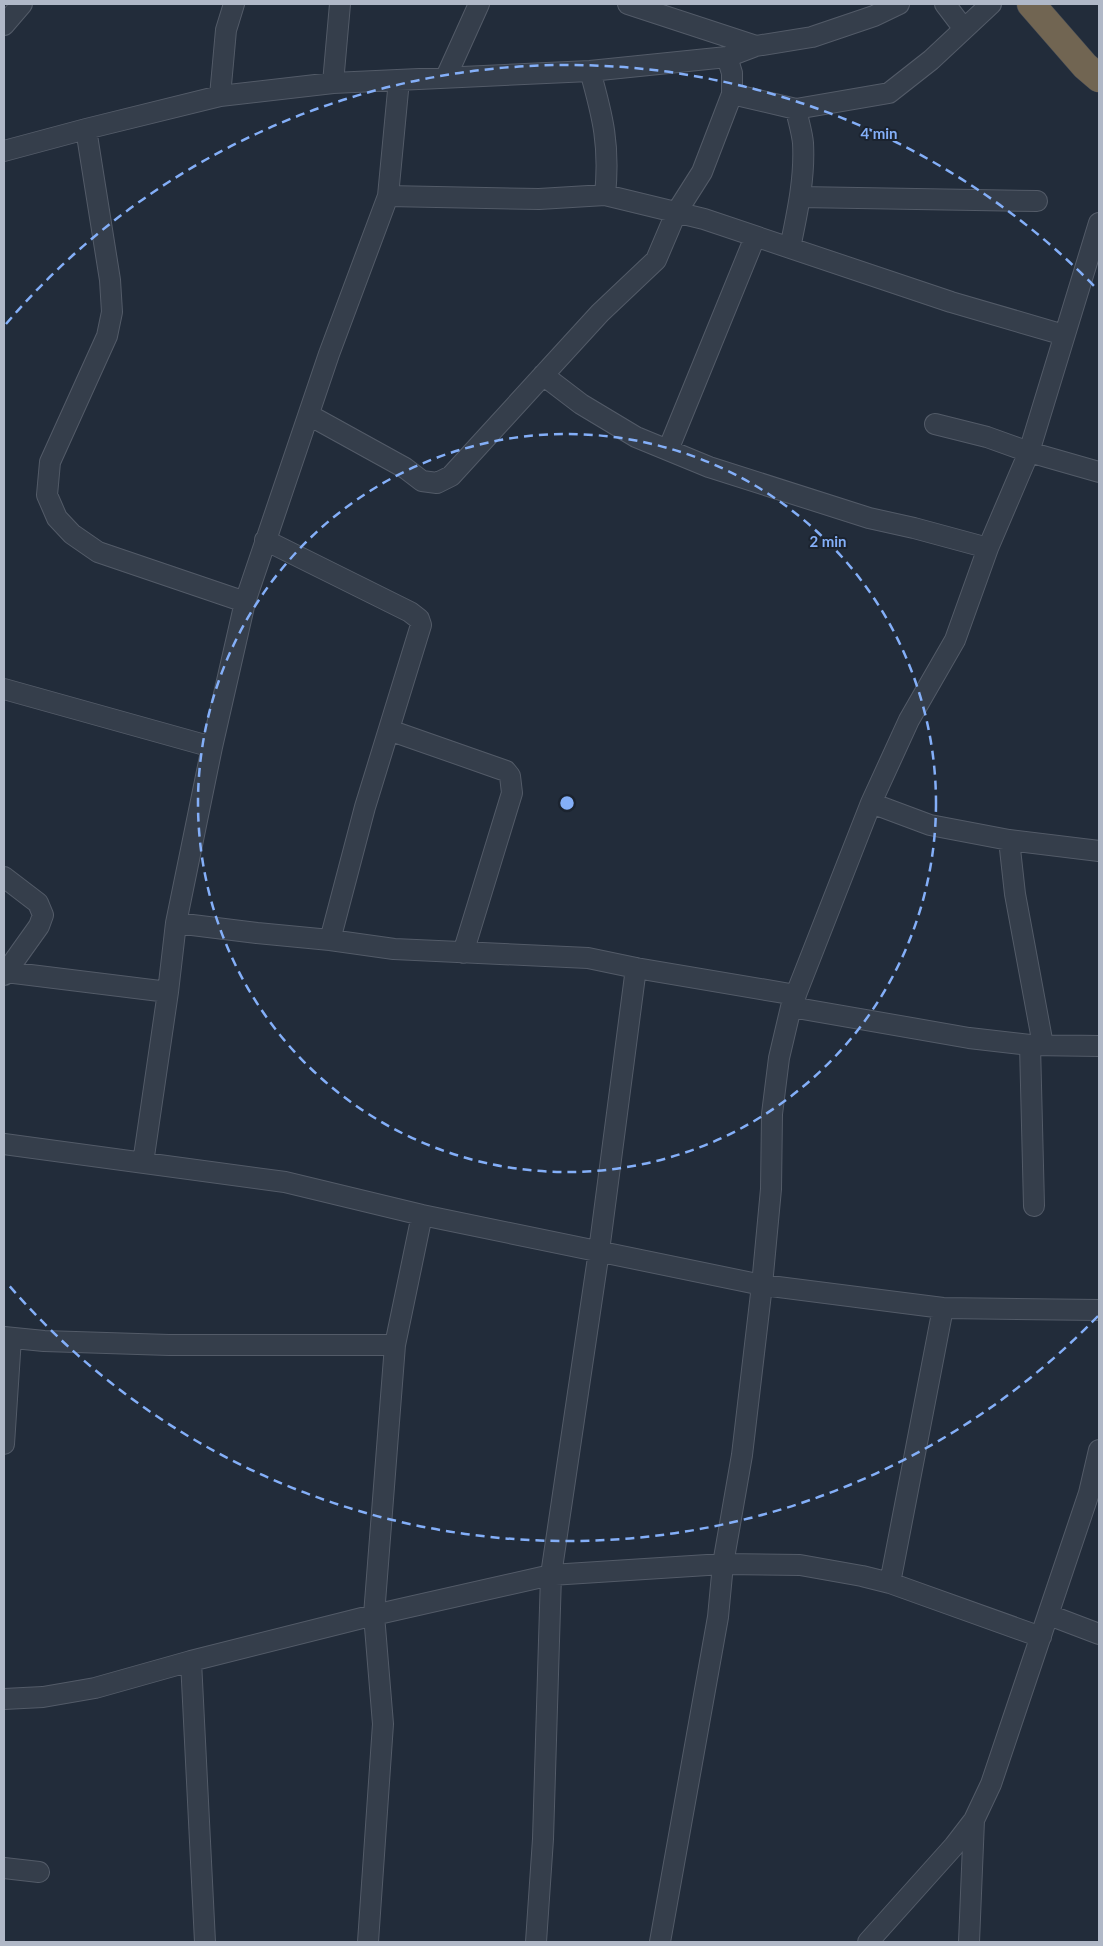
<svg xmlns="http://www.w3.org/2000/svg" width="1103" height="1946" viewBox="0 0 1103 1946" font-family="Lato,sans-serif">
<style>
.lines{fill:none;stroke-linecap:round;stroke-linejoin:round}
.minor-casing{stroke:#535b68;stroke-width:22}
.highway-casing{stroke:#404855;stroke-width:29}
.minor{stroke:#353e4b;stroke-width:20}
.highway{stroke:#716552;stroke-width:28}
.ring{fill:none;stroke:#84aff8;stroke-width:2.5;stroke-dasharray:9 6}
.centre{fill:#84aff8;stroke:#1b232f;stroke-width:2.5}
.ring-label{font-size:15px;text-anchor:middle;font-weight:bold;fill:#84aff8;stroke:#1b232f;stroke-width:4;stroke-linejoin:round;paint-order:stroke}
</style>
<rect width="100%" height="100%" fill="#222c3a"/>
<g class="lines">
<defs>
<path id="minor" d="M628,4L756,46
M945,4L964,29
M4,25L22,4
M590,71C603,117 610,146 605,195
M446,77L479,4
M333,83L340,4
M732,94L796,109L889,93L931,60L991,4
M220,96L226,30L234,4
M86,129L110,280L112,312L107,336L50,462L47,495L57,518L72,534L98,552L245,602
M4,151L86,129L220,96L333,83L590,71L727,57L756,46L812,37L874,16L899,4
M388,196L539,199L605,195L704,219L951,302L1064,335
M800,197L1037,201
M790,248C797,214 805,179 803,143C802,132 798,120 796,109
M543,375L581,404L636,437L709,467L869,518L914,528L988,548
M309,415L405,468L422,481L437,483L451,476L600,313L656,260L676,213L702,172L732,94V73L727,57
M935,424L987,437L1029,452L1099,472
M668,450L755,237
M265,540L410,612L419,619L421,625L365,807L330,940
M4,689L212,747
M389,730L506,771L510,776L512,793L463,953
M871,803L930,825L1009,840L1099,851
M1009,840L1015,894L1043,1045
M4,877L38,903L43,915L39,926L4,975
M176,923L257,933L330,940L394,949L588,958L636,968L796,995
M6,972L168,992
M791,1007L969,1038L1030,1045L1099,1046
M1030,1045L1034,1206
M4,1144L285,1182L422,1215L762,1285L943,1308L1099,1310
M143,1163L168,992L176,923L212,747L245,602L329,354L388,196L399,80
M4,1337L44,1341L169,1345H395
M4,1444L11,1338
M890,1583L943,1308
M1049,1615L1099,1634
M191,1661L205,1942
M4,1699L43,1697L95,1688L191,1661L374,1615L551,1575L723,1564L800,1565L862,1576L890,1583L1041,1637
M4,1868L39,1872
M368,1942L383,1724L374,1615L395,1345L422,1215
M536,1942L543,1839L551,1575L599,1251L636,968
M660,1942L718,1617L723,1564L742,1455L762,1285L771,1189L772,1114L779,1058L791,1007L871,803L909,720L955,640L988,548L1029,452L1099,223
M868,1942L954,1846L974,1820L991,1784L1089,1493L1099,1450
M969,1942L974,1820"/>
<path id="highway" d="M1031,4L1085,66L1099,78"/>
</defs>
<use href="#minor" class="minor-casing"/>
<use href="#highway" class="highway-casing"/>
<use href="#minor" class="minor"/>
<use href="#highway" class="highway"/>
</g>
<g class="ring">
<circle cx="567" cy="803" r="369"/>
<path d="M1098 1316A738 738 0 0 1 6 1282M6 324A738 738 0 0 1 1098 290"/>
</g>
<circle cx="567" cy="803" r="8" class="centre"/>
<g class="ring-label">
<text x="879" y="139">4 min</text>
<text x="828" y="547">2 min</text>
</g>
<rect width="1103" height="1946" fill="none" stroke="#b0b8c7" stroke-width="10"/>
</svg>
